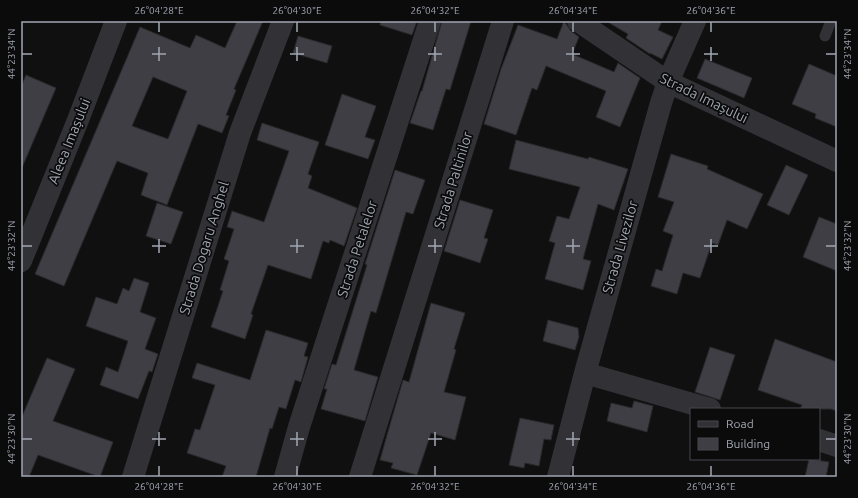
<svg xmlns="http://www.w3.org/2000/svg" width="858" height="498" viewBox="0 0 858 498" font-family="Ubuntu,sans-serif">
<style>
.building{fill:#3e3e44;stroke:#2a2a2d;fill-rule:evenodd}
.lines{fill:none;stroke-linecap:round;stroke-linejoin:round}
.service{stroke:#313136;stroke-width:11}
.minor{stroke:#313136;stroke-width:22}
.ticks{fill:none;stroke:#a1a6b2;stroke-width:1.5}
.labels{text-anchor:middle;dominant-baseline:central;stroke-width:3.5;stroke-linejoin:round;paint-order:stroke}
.street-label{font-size:14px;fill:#a1a6b2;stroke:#0b0b0c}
.neatline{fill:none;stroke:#a1a6b2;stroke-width:1.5}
.ticks-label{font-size:10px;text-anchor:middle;fill:#a1a6b2}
</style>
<rect width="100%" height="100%" fill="#101011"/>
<path class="building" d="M237,21H263L234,89L236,90L226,115L229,116L222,133L198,124L167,205L141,195L148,173L117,161L64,286L35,274L140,27L190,48L196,35L225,48ZM153,77L187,91L168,139L132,126Z
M381,21H417L412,35L380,25Z
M442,21H471L450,90L446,89L433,130L410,123L421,91H422Z
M564,21L571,31L579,37L572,54L614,72L618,63L640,78L620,127L596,117L606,91L546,66L537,90L532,88L516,135L484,124L501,69L518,25L557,39Z
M606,21H662L658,30L673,37L662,59L650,53V54L626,38L628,34Z
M298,36L332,46L327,63L293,53Z
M705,59L752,78L744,98L697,78Z
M809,64L837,76V127L815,118L816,114L792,104Z
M26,75L56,88L21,170V87Z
M342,94L376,106L365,137L375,140L368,159L325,145Z
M262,123L319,142L308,174L312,176L308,188L357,208L344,246L330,240L329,243L323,241L311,279L268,265L251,314L253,315L245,339L211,327L223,291L220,290L229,261L224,259L234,229L227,227L232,211L264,222L289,151L257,140Z
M516,140L588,159L589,157L628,169L614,210L598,204L583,259L591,261L583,290L545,279L555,243L549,241L557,216L569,219L580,187L509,169Z
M671,154L708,166L707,169L763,194L747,229L727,220L718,245L712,243L700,278L683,273L677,294L651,286L656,269L662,271L673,235L663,231L674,202L658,197Z
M786,165L808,175L789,215L767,205Z
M395,170L425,180L413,214L406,212L376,313L371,311L354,370L378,377L365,421L321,409L327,389H324L332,364L336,365L367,265L365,264Z
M460,200L493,210L484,238L488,239L480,263L444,251Z
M157,203L183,212L171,244L146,236Z
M819,217L837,224V271L803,257Z
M134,278L149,283L140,312L156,318L145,349L158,354L152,372L149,371L138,399L100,385L106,367L118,372L128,341L86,326L96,297L117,304L123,288L129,291Z
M431,303L465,313L454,349L456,350L444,392L466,397L455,440L431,433L417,475L391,468L393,463L380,460L389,428L403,380L409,382Z
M548,320L578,328L579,337L575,350L543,341Z
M266,330L308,343L304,356L308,357L301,382L295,380L286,409L279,407L272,429L270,428L256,477H222L226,466L187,453L195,429L200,430L215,385L192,378L197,363L250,380Z
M775,339L837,362V411L831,409H800L802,405L758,390Z
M710,347L735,355L720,400L695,392Z
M47,358L75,369L53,421L113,442L100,477L38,455L29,477H21V419Z
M634,401L653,406L647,432L607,421L611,403L632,408Z
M520,418L554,425L551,440L544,439L539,466L525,463L524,468L509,465Z
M809,459L829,462L826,477H805Z"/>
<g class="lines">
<path class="service" d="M825,36L831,21"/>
<path class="minor" d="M578,21L668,82L837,161
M21,261L78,120L116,21
M585,373L710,409
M819,440L837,446
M133,477L240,133L283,21
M285,477L299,427L430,21
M360,477L503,21
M558,477L585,373L661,103L668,82L695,21"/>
</g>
<path class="ticks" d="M159,22V32M297,22V32M435,22V32M573,22V32M711,22V32M159,47V61M297,47V61M435,47V61M573,47V61M711,47V61M22,54H32M152,54H166M290,54H304M428,54H442M566,54H580M704,54H718M826,54H836M159,239V253M297,239V253M435,239V253M573,239V253M711,239V253M22,246H32M152,246H166M290,246H304M428,246H442M566,246H580M704,246H718M826,246H836M159,432V446M297,432V446M435,432V446M573,432V446M22,439H32M152,439H166M290,439H304M428,439H442M566,439H580M826,439H836M159,466V476M297,466V476M435,466V476M573,466V476M711,466V476"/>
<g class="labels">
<g class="street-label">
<text transform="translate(704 98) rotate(26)">Strada Imașului</text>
<text transform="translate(69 141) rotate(-68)">Aleea Imașului</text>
<text transform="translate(453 180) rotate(-73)">Strada Paltinilor</text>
<text transform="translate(620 247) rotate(-74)">Strada Livezilor</text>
<text transform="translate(204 248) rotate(-73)">Strada Dogaru Anghel</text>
<text transform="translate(357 249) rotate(-72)">Strada Petalelor</text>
</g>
</g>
<rect width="858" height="498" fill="none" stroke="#0b0b0c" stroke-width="44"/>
<rect x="690" y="408" width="130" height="52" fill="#0b0b0c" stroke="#47494e"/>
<rect x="698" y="421" width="20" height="6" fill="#313136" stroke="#47494e"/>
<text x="726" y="428" font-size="12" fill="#a1a6b2">Road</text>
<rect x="698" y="438" width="20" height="12" fill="#3e3e44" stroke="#47494e"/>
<text x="726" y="448" font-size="12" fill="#a1a6b2">Building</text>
<rect x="22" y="22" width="814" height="454" class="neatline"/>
<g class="ticks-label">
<text x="159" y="14">26°04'28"E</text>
<text x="297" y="14">26°04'30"E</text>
<text x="435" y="14">26°04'32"E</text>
<text x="573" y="14">26°04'34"E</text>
<text x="711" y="14">26°04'36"E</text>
<text transform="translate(11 54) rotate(-90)" y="4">44°23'34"N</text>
<text transform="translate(847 54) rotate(-90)" y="4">44°23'34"N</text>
<text transform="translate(11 246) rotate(-90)" y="4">44°23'32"N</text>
<text transform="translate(847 246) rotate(-90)" y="4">44°23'32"N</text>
<text transform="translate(11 439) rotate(-90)" y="4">44°23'30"N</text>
<text transform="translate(847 439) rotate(-90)" y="4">44°23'30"N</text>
<text x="159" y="490">26°04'28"E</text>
<text x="297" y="490">26°04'30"E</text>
<text x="435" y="490">26°04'32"E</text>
<text x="573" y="490">26°04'34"E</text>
<text x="711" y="490">26°04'36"E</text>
</g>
</svg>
